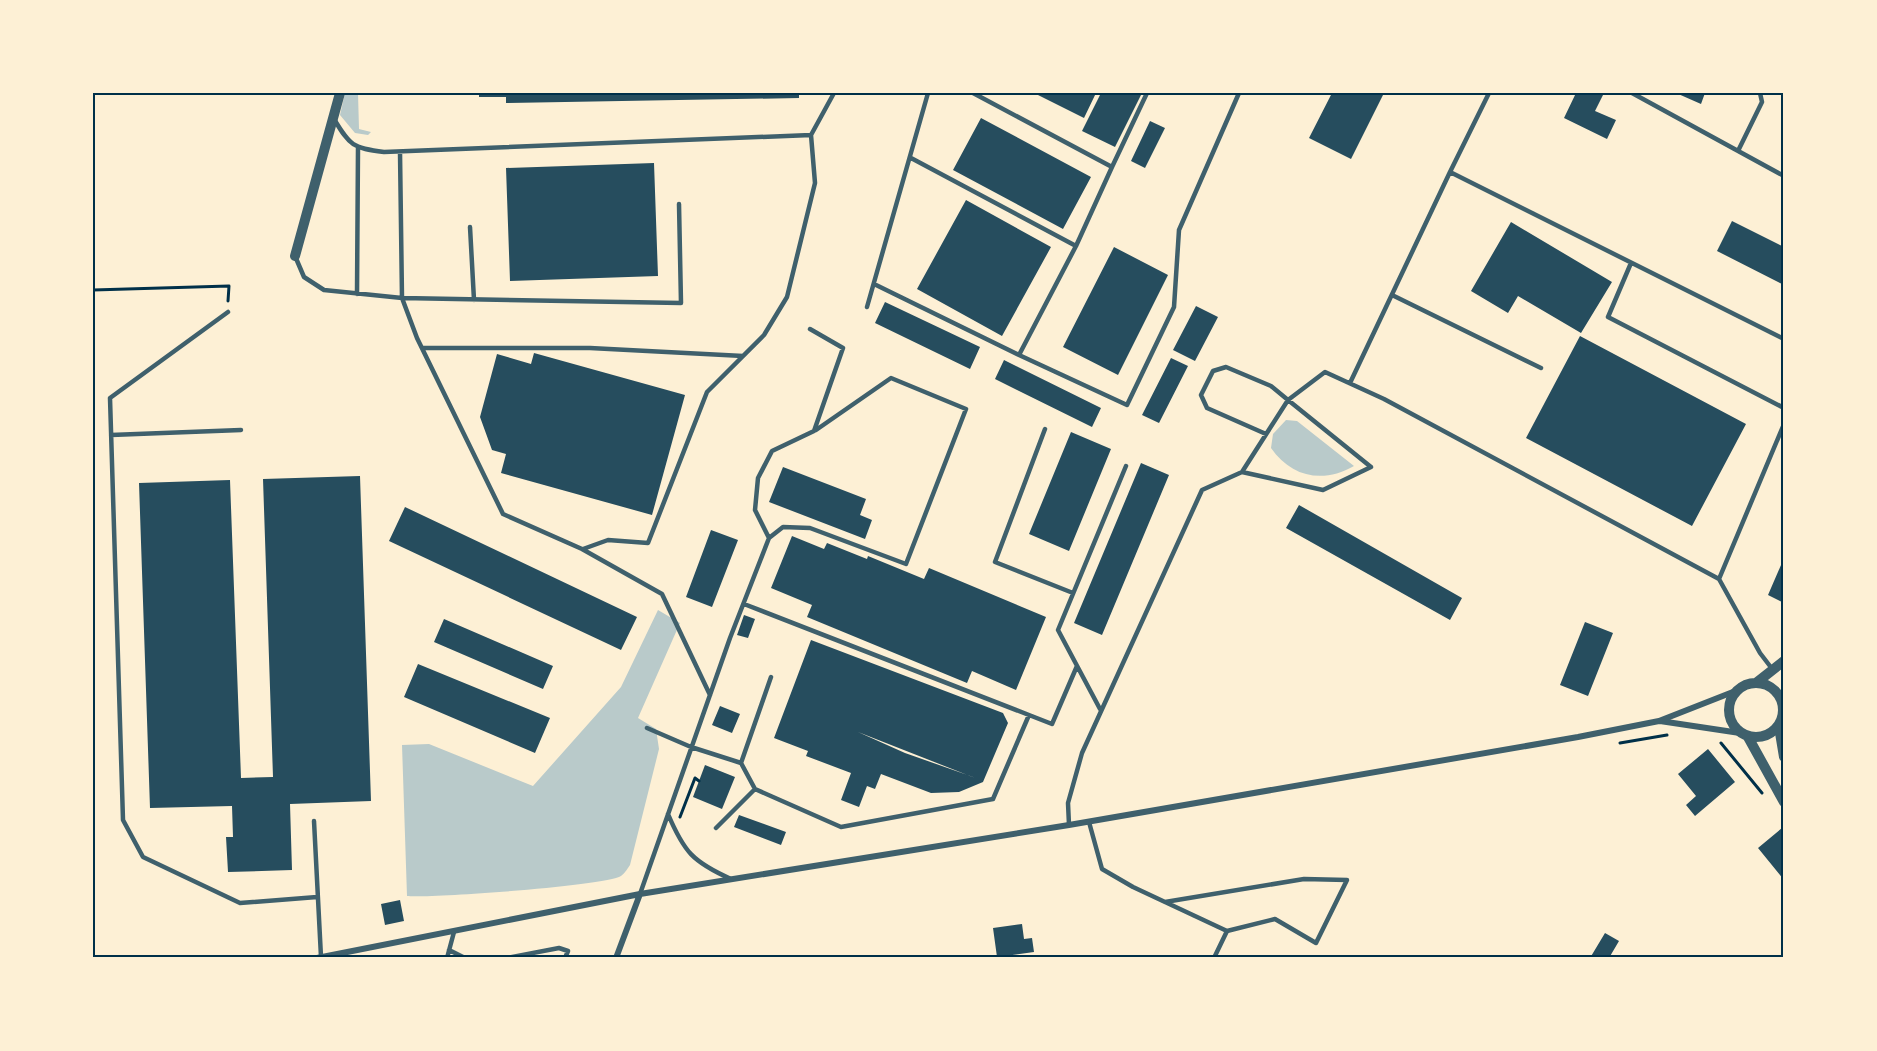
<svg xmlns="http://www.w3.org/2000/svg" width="1877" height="1051" viewBox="0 0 1877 1051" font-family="'Noto Sans',sans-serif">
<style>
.green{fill:#b9caca}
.building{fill:#264d5e;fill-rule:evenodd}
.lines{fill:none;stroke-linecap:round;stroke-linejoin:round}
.path{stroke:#003049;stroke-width:3}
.service{stroke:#3f606c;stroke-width:4.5}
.minor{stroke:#3f606c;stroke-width:6}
.tertiary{stroke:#3f606c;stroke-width:10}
.neatline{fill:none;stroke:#003049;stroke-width:2}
</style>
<rect width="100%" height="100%" fill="#fdf0d5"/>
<path class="green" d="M345,93H358L359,129L371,132L368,135L355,133L340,115Z
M1286,420L1297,421L1354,466C1323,484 1291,477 1271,448L1273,434Z
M658,610L680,623L638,718L656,729L659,749L630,865C628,868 625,873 621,876C606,886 432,898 407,896L402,745L429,744L533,786L621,687Z"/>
<path class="building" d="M479,93H799V98L506,103V97H479Z
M1034,93H1096L1084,118Z
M1101,93H1142L1115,147L1082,131Z
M1332,93H1384L1351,159L1309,138Z
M1576,93L1603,95L1595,111L1616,120L1607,139L1564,118Z
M1676,93H1705L1701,104Z
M981,118L1091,177L1063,229L953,170Z
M1150,121L1165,128L1145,168L1131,161Z
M654,163L658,276L510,281L506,168Z
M966,200L1051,247L1002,336L917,289Z
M1732,221L1784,247V285L1717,251Z
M1511,222L1612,282L1581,333L1518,296L1508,313L1471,291Z
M1114,247L1168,275L1118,375L1063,347Z
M885,302L980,347L970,369L875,323Z
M1196,306L1218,317L1195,361L1173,350Z
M1580,336L1746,424L1692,526L1526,438Z
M534,353L685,395L652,515L501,473L506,454L492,450L480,417L497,354L531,364Z
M1171,358L1188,366L1159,423L1142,415Z
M1004,360L1101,408L1092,427L995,379Z
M1071,432L1111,449L1069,551L1029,534Z
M1141,463L1169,475L1102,635L1074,623Z
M783,467L866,499L860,515L872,520L865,539L769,502Z
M360,476L371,801L290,804L292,870L228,872L226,837H233L232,806L150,808L139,483L230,480L241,778L273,777L263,479Z
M1299,505L1462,598L1450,620L1286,528Z
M405,507L637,617L621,650L389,541Z
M711,530L738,540L712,607L686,597Z
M792,536L824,549L827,543L867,559L868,556L924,579L929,568L1046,617L1016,690L972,671L967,683L807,617L812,605L771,588Z
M1784,558V603L1768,595Z
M744,615L755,619L748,638L737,635Z
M444,619L553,666L543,689L434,642Z
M1585,622L1613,633L1588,696L1560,685Z
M811,640L1003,713L1008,723L983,782L959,792L931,793L881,774L875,789L867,786L859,807L841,800L851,773L806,756L808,751L774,738ZM858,732L970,776L976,778L905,753Z
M418,664L550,718L535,753L404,697Z
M720,706L740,714L732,733L712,725Z
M1708,749L1735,782L1695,816L1686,805L1696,796L1678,774Z
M705,765L735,777L722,809L693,797Z
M739,815L786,832L781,845L734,827Z
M1782,828L1784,831V880L1758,848Z
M400,900L404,921L385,925L381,904Z
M1022,924L1024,939L1032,938L1034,952L997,957L993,928Z
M1605,933L1619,941L1609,958H1590Z"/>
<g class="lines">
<path class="path" d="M93,290L229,286L228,301
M1620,743L1667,735
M1721,743L1762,793
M680,817L695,778L699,781"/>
<path class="service" d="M973,93L1112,167L1076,246L1019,355L1127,405L1174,307L1179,230L1239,93
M1632,93L1784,176
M334,119C350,146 353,148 384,152L811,135L834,93
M1738,151L1762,102L1760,93
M400,152L402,298L417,338L503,514L582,549L662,594L710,695
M911,158L1076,246
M1112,167L1147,93
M1450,172L1489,93
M470,227L474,300
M295,256L304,277L324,290L402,298L681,303L679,204
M1631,263L1608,317L1784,408
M874,284L1019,355
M357,294L358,148
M1392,295L1541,368
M867,307L928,93
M228,312L110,398L123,820L143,857L240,903L317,897
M423,348H590L743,356
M1350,383L1450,172L1784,339
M1045,429L995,562L1073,593
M1266,434L1207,408L1201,395L1213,371L1226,367L1271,386L1288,400L1325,372L1384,399L1719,579L1760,653L1773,670
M111,435L241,430
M769,538L783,527L810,528L906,564L966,409L891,378L816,430
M583,549L608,540L648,543L707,392L764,335L787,297L815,183L811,135
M1719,579L1784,424
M744,604L1029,715
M1100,709L1058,630L1126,466
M647,728L691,747L741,763L755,789L841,827L993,799L1029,715L1052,724L1077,666
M741,763L771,677
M668,814C684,852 693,862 731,879
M314,821L321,957
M1089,822L1102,869L1133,887L1227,931L1214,958
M1069,825L1068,803L1082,753L1202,490L1242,472L1323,490L1371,467L1288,400L1242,472
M716,828L755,789
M640,894L730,638L769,538L755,510L758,478L772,451L814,431L843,348L810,329
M1165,902L1304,879L1347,880L1316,943L1275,919L1227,931
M449,950L465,958
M447,958L454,932
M507,958L559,948L568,951L565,958"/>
<path class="minor" d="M1660,721L1740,733
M317,958L640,894L1069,825L1578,737L1659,721L1738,690
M616,958L640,894"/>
<path class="tertiary" d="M295,256L340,93
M1729 710a27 27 0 1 1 54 0a27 27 0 1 1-54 0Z
M1756,683L1784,661
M1779,727L1784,757
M1748,737L1784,802"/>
</g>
<rect width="1877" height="1051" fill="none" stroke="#fdf0d5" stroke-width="189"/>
<rect x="94" y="94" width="1688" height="862" class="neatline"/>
</svg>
